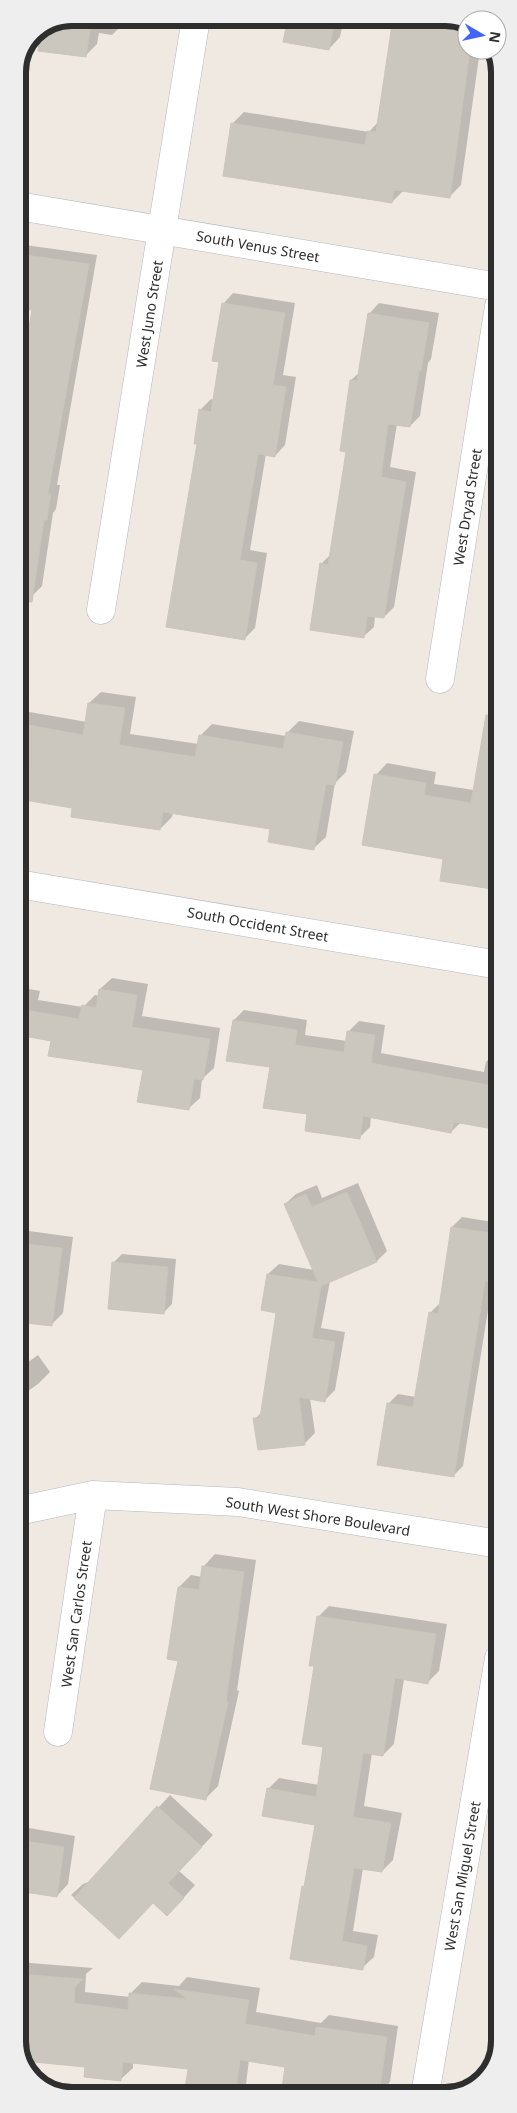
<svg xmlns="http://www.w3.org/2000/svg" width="517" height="2113" viewBox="0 0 517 2113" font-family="'Noto Sans',sans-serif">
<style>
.shadow{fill:#0003}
.building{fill:#cbc7bf;stroke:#cbc5ba}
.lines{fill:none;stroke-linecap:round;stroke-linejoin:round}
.minor-casing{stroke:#b4b7c1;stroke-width:29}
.minor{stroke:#fff;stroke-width:28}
.labels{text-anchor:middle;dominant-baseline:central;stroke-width:4;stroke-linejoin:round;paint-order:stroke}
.street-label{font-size:14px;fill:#2e2e2e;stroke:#fff}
.rim{fill:none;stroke:#2e2e2e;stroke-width:6}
</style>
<rect width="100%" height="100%" fill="#efe9e1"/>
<path class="shadow" d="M73,18H125L124,23L112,35L99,33L97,44L85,56L39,50L42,30Z
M288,18H344L340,37L329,49L284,41Z
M394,18H451L467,26V50H480L461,185L449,197L404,190L392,202L232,124L244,112L369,132L379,121Z
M18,244L97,255L57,485H60L56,509L53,513L42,586L32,596L18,593V414L33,309L18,307Z
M233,293L295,303L283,375L296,377L285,445L275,456L266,454L250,550L267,553L255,628L244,639L198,443L200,410L211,399L214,400L220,361L223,304Z
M379,303L439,313L431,359L428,363L420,416L410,426L397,424L390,467L416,472L394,607L384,617L375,616L374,627L363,637L321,564L331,554L347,451L351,380L360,372L369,314Z
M101,692L136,697L130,734L199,744L200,736L212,724L286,736L287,733L299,721L354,731L346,772L335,783L326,837L314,848L271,828L173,812L172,817L160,829L74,807L18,798V710L87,722L89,703Z
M499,718V881L492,888L445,858L376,775L387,763L436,772L434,784L474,790Z
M112,978L148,984L142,1016L220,1028L214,1068L202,1079L200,1098L188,1109L144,1069L52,1040L18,1034V987L40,991L38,1000L83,1007L95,995L99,996L100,989Z
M244,1010L307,1020L305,1035L347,1041L348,1032L359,1021L385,1025L381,1053L484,1072L486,1062L496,1051L499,1052V1128L461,1122L451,1132L371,1116L370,1127L359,1138L308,1113L234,1020Z
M358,1183L387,1251L377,1261L330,1281L321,1328L345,1332L335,1390L325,1400L310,1398L315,1433L304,1444L255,1419L262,1412L278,1312L262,1309L268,1274L279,1264L314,1270L285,1204L296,1194L317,1185L322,1198Z
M462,1217L499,1223V1272L493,1279L463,1466L453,1476L388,1404L398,1394L416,1397L430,1313L440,1303L452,1227Z
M29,1231L73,1237L63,1313L51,1325L18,1321V1243Z
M122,1254L176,1259L172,1304L163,1313L113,1263Z
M38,1355L50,1372L38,1384L18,1398V1365L20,1368Z
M215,1554L256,1560L237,1690L239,1691L218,1786L206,1798L180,1660L179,1587L191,1575L202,1577L204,1566Z
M18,1601H20L22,1642L18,1646Z
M329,1606L447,1624L439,1671L428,1682L404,1679L394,1744L383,1755L372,1753L364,1806L402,1813L393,1860L382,1871L363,1868L353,1931L378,1935L374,1957L362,1968L292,1958L303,1887L305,1885L317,1824L268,1789L279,1778L319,1785L324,1746L315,1665L318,1617Z
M170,1795L213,1835L179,1871L195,1885L179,1903L153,1901L119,1937L71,1895L83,1884L91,1881Z
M18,1826L75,1836L68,1884L57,1896L18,1890Z
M18,1962L93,1968L86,1974L85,1992L130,1997V1994L142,1982L179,1986L187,1977L260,1988L256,2012L321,2023L329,2015L398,2026L390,2082L378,2094L331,2087L329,2095H283L287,2066L249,2060L246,2084L235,2095L189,2068L133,2061V2068L121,2079L87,2066L28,2019L18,2022Z"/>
<path class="building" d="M73,18H92L86,57L38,51L41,31Z
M288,18H335L329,50L283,42Z
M393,18H451L467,26V50H470L450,198L394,190L392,203L223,176L231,123L365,145L367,131L376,132Z
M18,254L89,264L48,494H51L47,520H44L32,602L18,601V409L23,378L21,377L32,310L18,308Z
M222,303L285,313L273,385L286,387L275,457L258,454L240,560L257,563L245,640L166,627L197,444H194L199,409L211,412L219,362L212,361Z
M368,313L429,323L421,371H419L410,427L388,424L381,477L406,482L384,618L367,616L364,638L310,630L320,563L328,565L346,452L340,451L350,380L357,381Z
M88,703L125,708L119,745L195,757L199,735L283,749L286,732L343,742L335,785L326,784L314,850L268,842L270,829L163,812L160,830L71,817L72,808L18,799V723L83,735Z
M486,715L499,716V846L492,889L440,881L443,859L362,845L374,774L426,783L424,795L471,803Z
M99,989L137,995L132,1027L210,1039L203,1080L194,1079L189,1110L137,1102L143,1070L48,1056L51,1041L18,1035V1009L79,1019L82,1005L96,1008Z
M233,1020L297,1030L295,1045L344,1052L347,1031L375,1035L371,1063L499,1087V1130L454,1122L451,1133L363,1116L360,1139L305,1131L307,1114L263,1108L270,1067L226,1061Z
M347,1192L377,1262L321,1286L312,1338L335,1342L325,1402L299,1397L305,1445L258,1450L253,1418H260L276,1313L261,1310L267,1274L318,1282L284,1204L306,1194L312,1207Z
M451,1227L498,1234L491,1282L485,1281L454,1477L377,1465L387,1403L413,1407L429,1312L438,1314Z
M18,1243L62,1248L52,1326L18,1322Z
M112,1262L168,1267L164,1314L108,1309Z
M202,1566L244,1572L226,1702H228L206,1800L150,1789L178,1661L167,1659L178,1587L199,1590Z
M317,1616L436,1634L428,1684L395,1678L383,1756L363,1753L353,1817L391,1823L382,1872L354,1868L342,1941L367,1946L363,1970L290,1959L302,1886L304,1887L315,1825L262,1816L267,1788L316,1797L323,1747L302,1744L314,1666H309Z
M157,1806L202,1847L168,1883L184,1898L167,1916L153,1903L119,1939L74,1898Z
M18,1840L64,1847L57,1897L18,1891Z
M18,1974L83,1979L75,1987L74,2003L128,2010L129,1993L187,1999L174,1989L249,2000L245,2024L315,2036L316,2027L387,2037L379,2095L321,2086L320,2095H281L285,2067L240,2060L235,2095H219L185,2089L188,2069L123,2062L121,2081L84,2077L85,2067L24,2061L27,2012L18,2011Z"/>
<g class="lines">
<defs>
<path id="minor" d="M18,206L499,287
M101,610L196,18
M440,679L499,306
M18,884L499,965
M18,1511L93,1495L238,1502L499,1544
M58,1732L93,1495
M425,2095L499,1658"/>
</defs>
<use href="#minor" class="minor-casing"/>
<use href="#minor" class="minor"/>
</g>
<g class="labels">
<g class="street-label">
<text transform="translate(258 246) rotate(10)">South Venus Street</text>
<text transform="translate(149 314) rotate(-81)">West Juno Street</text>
<text transform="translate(467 507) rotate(-81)">West Dryad Street</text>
<text transform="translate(258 924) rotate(10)">South Occident Street</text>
<text transform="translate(318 1516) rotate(9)">South West Shore Boulevard</text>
<text transform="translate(76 1614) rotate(-82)">West San Carlos Street</text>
<text transform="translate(462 1876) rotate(-80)">West San Miguel Street</text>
</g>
</g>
<path d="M0 0H517V2113H0ZM72 26H445A46 46 0 0 1 491 72V2041A46 46 0 0 1 445 2087H72A46 46 0 0 1 26 2041V72A46 46 0 0 1 72 26Z" fill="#eee" fill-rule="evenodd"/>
<path class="rim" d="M72 26H445A46 46 0 0 1 491 72V2041A46 46 0 0 1 445 2087H72A46 46 0 0 1 26 2041V72A46 46 0 0 1 72 26Z"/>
<g transform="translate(482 35) rotate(99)"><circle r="24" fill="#ffffff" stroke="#ababab"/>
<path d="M0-4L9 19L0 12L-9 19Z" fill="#4264fb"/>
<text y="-8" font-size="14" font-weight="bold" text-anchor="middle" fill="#2e2e2e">N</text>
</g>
</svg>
